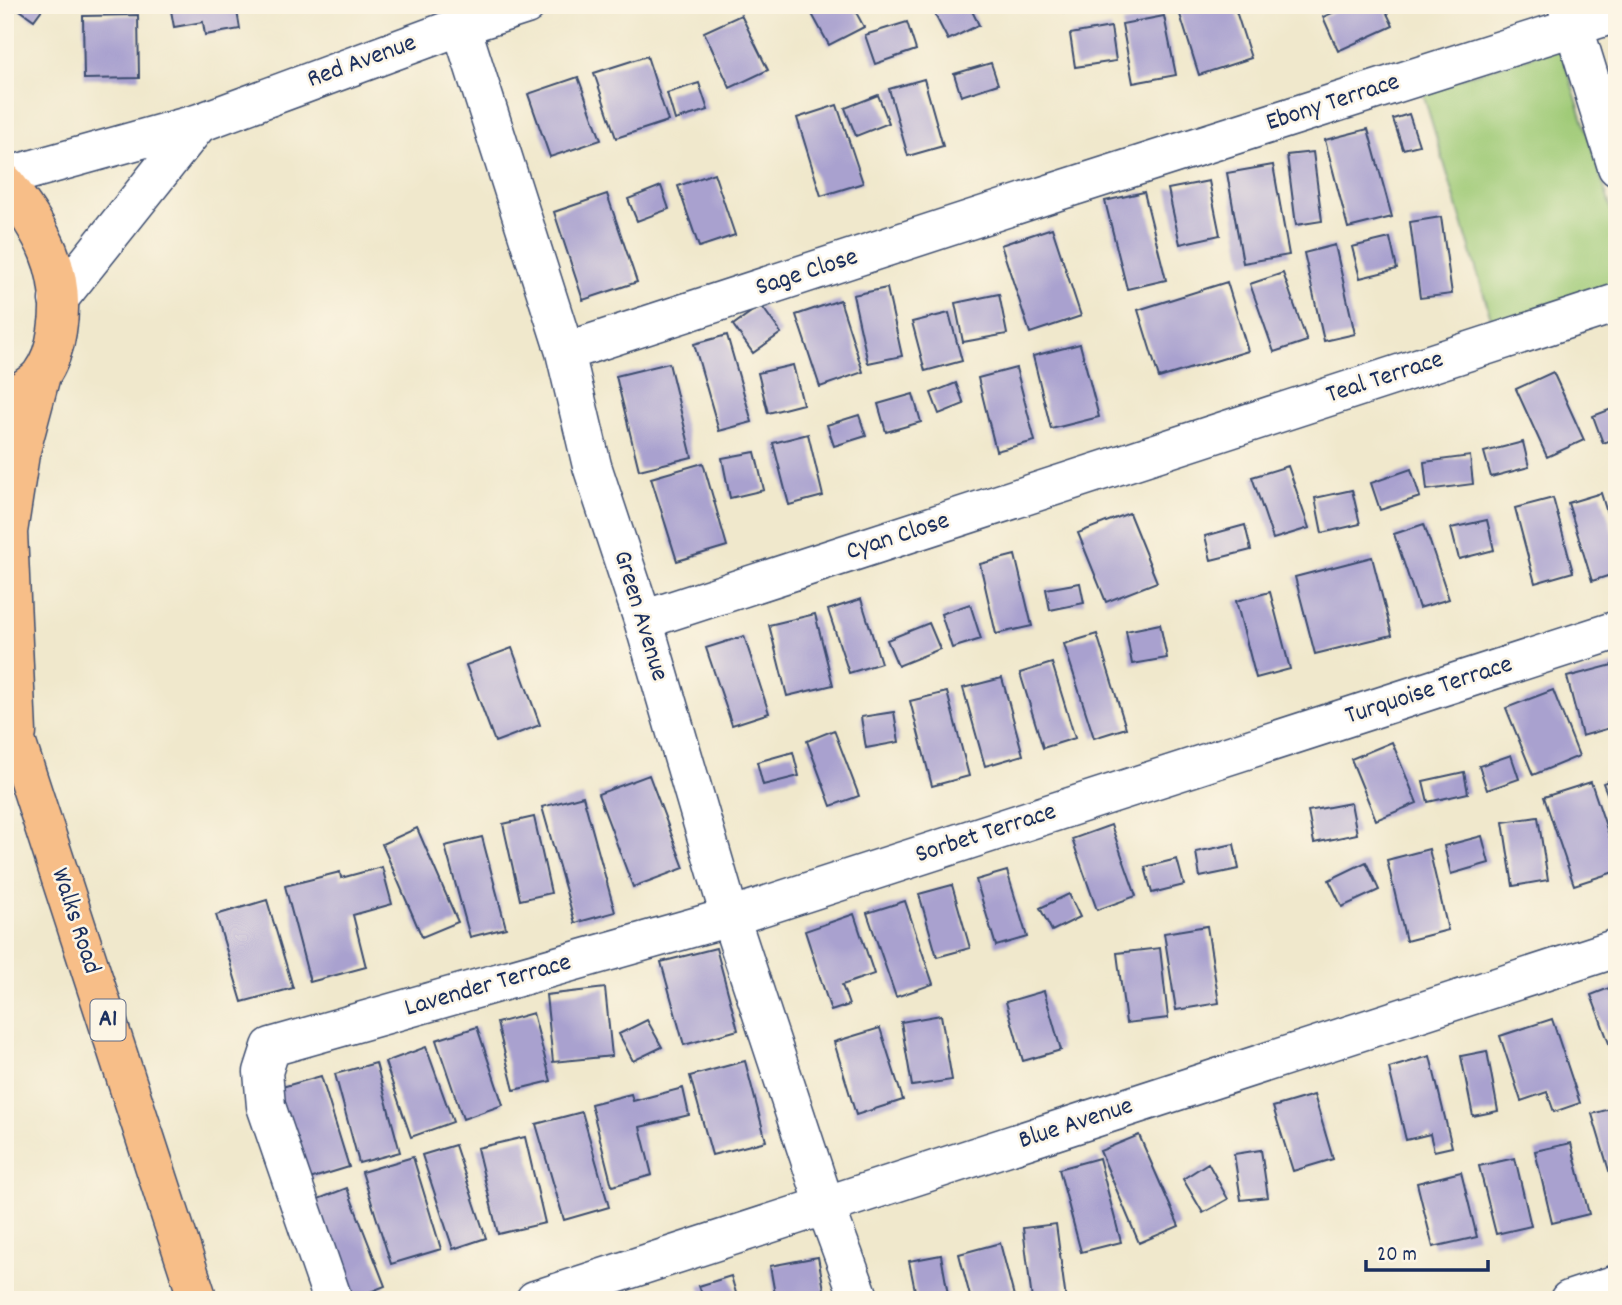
<svg xmlns="http://www.w3.org/2000/svg" width="1622" height="1305" viewBox="0 0 1622 1305" font-family="Dekko,sans-serif">
<style>
.grass{fill:#a0cb78;stroke:#5e7d6b;stroke-width:2}
.building{fill:#a9a1cf}
.lines{fill:none;stroke-linecap:round;stroke-linejoin:round}
.street-casing{stroke:#3b4b6e;stroke-width:41}
.primary-casing{stroke:#3b4b6e;stroke-width:41}
.street{stroke:#fff;stroke-width:38}
.primary{stroke:#f7be88;stroke-width:38}
.labels{text-anchor:middle;dominant-baseline:central;stroke-width:5;stroke-linejoin:round;paint-order:stroke}
.shield{fill:#fcf5e5;stroke:#5e6a86;stroke-width:2}
.shield-label{font-size:24px;font-weight:bold;fill:#1b2f5e}
.street-label{font-size:26px;fill:#1b2f5e;stroke:#fcf5e5}
</style>
<rect width="100%" height="100%" fill="#fcf5e5"/>
<filter id="ink" filterUnits="userSpaceOnUse"><feTurbulence type="fractalNoise" baseFrequency=".0143" numOctaves="2"/><feDisplacementMap in="SourceGraphic" scale="14" xChannelSelector="R" yChannelSelector="G"/><feConvolveMatrix kernelMatrix="1 2 1 2 8 2 1 2 1" color-interpolation-filters="sRGB"/></filter>
<filter id="wash" filterUnits="userSpaceOnUse"><feTurbulence type="fractalNoise" baseFrequency=".00686" numOctaves="4" result="noise"/><feDisplacementMap in="SourceGraphic" scale="28" xChannelSelector="R" yChannelSelector="G"/><feGaussianBlur stdDeviation="1.57" result="paint"/><feColorMatrix in="noise" values="0 0 0 0 0 0 0 0 0 0 0 0 0 0 0 0 0 1.4 0 .05"/><feComposite in="paint" operator="in"/></filter>
<g filter="url(#wash)">
<rect width="100%" height="100%" fill="#f0e8cc"/>
<path class="grass" d="M1560,47L1617,228V293L1495,331L1422,90Z"/>
<g id="blocks">
<path class="building" d="M13,5H45L34,20Z
M170,5H236L240,29L205,35L203,22L174,27Z
M807,5H852L864,27L829,45Z
M940,5H969L979,25L948,40L932,9Z
M1062,5H1092V6L1064,13Z
M1177,5H1234L1251,58L1199,75Z
M1350,5H1383L1393,26L1338,51L1323,17Z
M138,15L139,78L84,79L83,16Z
M741,15L768,70L730,88L704,32Z
M1164,16L1176,75L1133,83L1122,24Z
M907,22L916,50L875,64L865,35Z
M1111,27L1116,61L1075,67L1070,34Z
M647,56L668,121L616,138L594,73Z
M991,63L998,84L961,96L954,74Z
M578,77L601,140L550,157L528,94Z
M924,79L943,146L908,156L889,89Z
M699,83L708,110L675,120L667,93Z
M878,95L889,123L856,136L845,108Z
M837,105L863,183L821,196L797,118Z
M1409,114L1419,145L1403,149L1393,119Z
M1368,129L1392,217L1348,228L1325,140Z
M1313,152L1322,221L1296,225L1287,155Z
M1273,165L1289,255L1243,263L1227,173Z
M714,173L735,235L699,247L678,186Z
M1209,181L1220,235L1180,244L1168,189Z
M661,186L669,209L637,221L628,199Z
M1144,192L1166,280L1127,289L1105,201Z
M607,194L637,282L583,300L554,212Z
M1441,217L1452,294L1420,298L1410,222Z
M1052,228L1081,316L1030,333L1001,245Z
M1390,238L1397,269L1360,278L1352,247Z
M1335,245L1355,334L1324,341L1304,253Z
M1283,273L1307,341L1274,352L1250,284Z
M1227,282L1248,351L1159,378L1138,310Z
M887,288L902,356L868,363L853,295Z
M999,294L1007,334L963,342L955,303Z
M840,300L863,372L820,387L796,315Z
M761,305L781,333L753,353L733,325Z
M949,313L962,361L925,371L912,322Z
M727,335L752,422L719,431L694,344Z
M1080,344L1099,417L1051,429L1033,356Z
M669,363L692,457L639,470L616,376Z
M793,365L803,404L768,413L758,373Z
M1016,368L1035,441L996,451L978,378Z
M1553,372L1584,440L1547,457L1516,389Z
M956,383L964,404L939,414L931,393Z
M913,394L921,422L886,432L878,404Z
M1617,407V438L1603,443L1593,416Z
M859,415L866,436L834,446L827,425Z
M808,434L823,496L789,505L773,443Z
M1523,442L1529,467L1491,477L1484,452Z
M755,452L764,490L730,498L722,458Z
M1470,456L1473,484L1427,490L1424,462Z
M703,463L727,546L677,561L651,478Z
M1288,466L1309,528L1273,539L1252,477Z
M1411,469L1420,497L1380,510L1371,483Z
M1352,490L1360,524L1322,533L1315,498Z
M1601,493L1617,546V573L1592,581L1568,503Z
M1553,498L1573,572L1535,583L1515,508Z
M1129,513L1157,582L1106,602L1078,533Z
M1487,520L1494,550L1459,559L1451,528Z
M1424,524L1449,599L1419,608L1394,534Z
M1245,525L1251,550L1211,560L1205,536Z
M1015,555L1032,626L996,634L980,564Z
M1372,557L1392,635L1315,654L1295,577Z
M1080,583L1084,603L1050,610L1046,589Z
M1270,592L1290,669L1256,678L1236,601Z
M861,599L881,663L849,673L828,610Z
M970,604L981,639L952,648L941,614Z
M815,614L833,685L787,696L769,625Z
M929,623L940,649L898,666L887,640Z
M1160,624L1167,658L1132,664L1126,631Z
M1097,634L1126,728L1094,738L1064,644Z
M744,636L769,713L732,725L706,648Z
M512,648L540,725L495,742L466,665Z
M1052,663L1075,738L1043,748L1020,673Z
M1616,664L1617,726L1582,736L1567,677Z
M1002,678L1023,755L985,766L963,688Z
M1553,690L1579,756L1533,775L1506,708Z
M947,692L969,776L932,786L910,701Z
M894,712L899,742L866,748L861,717Z
M834,730L859,796L831,806L807,741Z
M1392,742L1417,803L1376,820L1351,759Z
M793,752L799,776L763,785L757,762Z
M1511,755L1519,779L1487,790L1479,766Z
M1464,772L1468,793L1428,802L1423,781Z
M649,775L684,868L633,887L598,794Z
M1617,778V819L1603,783Z
M1591,782L1617,859V871L1574,885L1544,797Z
M583,796L615,912L575,923L542,807Z
M1351,803L1357,834L1314,843L1308,811Z
M534,817L551,893L520,900L503,824Z
M1538,817L1548,880L1513,886L1503,822Z
M1111,825L1136,896L1097,910L1072,839Z
M417,828L458,922L422,937L382,844Z
M1482,836L1489,863L1451,874L1444,846Z
M482,837L506,928L470,937L445,846Z
M1234,844L1239,869L1200,877L1196,852Z
M1429,849L1448,930L1406,941L1387,860Z
M1177,859L1184,885L1152,893L1145,867Z
M1366,862L1379,890L1342,907L1329,880Z
M382,867L392,904L353,915L366,967L310,982L285,886L340,872L341,878Z
M1007,871L1027,937L996,946L976,880Z
M952,885L970,948L937,957L919,894Z
M1069,894L1080,917L1052,931L1040,908Z
M267,900L293,988L242,1002L216,915Z
M905,901L933,984L896,997L867,913Z
M854,914L874,974L842,985L849,1005L831,1011L805,931Z
M1207,926L1219,1003L1176,1010L1164,933Z
M716,948L738,1030L684,1045L661,962Z
M1160,948L1168,1018L1126,1023L1117,953Z
M1617,985V1062H1616L1591,995Z
M605,988L612,1056L553,1062L546,995Z
M1044,991L1061,1050L1023,1061L1006,1002Z
M533,1013L551,1081L514,1090L497,1023Z
M941,1015L952,1080L912,1086L901,1022Z
M1552,1019L1580,1103L1554,1112L1547,1092L1521,1101L1500,1036Z
M647,1020L662,1047L633,1061L619,1034Z
M477,1027L503,1105L463,1119L436,1040Z
M880,1028L903,1100L856,1115L834,1042Z
M426,1047L453,1122L411,1137L385,1062Z
M1487,1051L1498,1111L1473,1116L1461,1056Z
M1430,1056L1452,1147L1434,1151L1430,1134L1406,1140L1389,1068Z
M745,1061L766,1141L712,1155L690,1076Z
M376,1063L400,1152L359,1163L335,1074Z
M321,1076L349,1167L303,1181L275,1089Z
M683,1088L689,1115L640,1127L652,1175L612,1186L591,1104L631,1094L633,1101Z
M1314,1095L1333,1159L1293,1171L1273,1107Z
M1617,1107V1194H1616L1592,1114Z
M582,1112L609,1207L564,1220L536,1124Z
M1139,1135L1179,1226L1139,1243L1100,1151Z
M525,1137L545,1223L498,1234L477,1148Z
M1571,1143L1589,1214L1552,1223L1535,1151Z
M455,1145L486,1238L453,1249L422,1155Z
M1261,1150L1268,1197L1241,1200L1234,1154Z
M413,1157L441,1249L391,1264L362,1172Z
M1099,1158L1121,1242L1081,1252L1059,1169Z
M1515,1158L1531,1226L1496,1234L1479,1166Z
M1208,1163L1228,1199L1203,1213L1183,1179Z
M1461,1172L1477,1237L1433,1247L1417,1183Z
M347,1188L385,1286L350,1300L313,1201Z
M1056,1224L1066,1300H1032L1023,1228Z
M1000,1243L1015,1300H971L959,1254Z
M941,1255L949,1300H917L909,1261Z
M818,1257L826,1300H776L770,1266Z
M731,1276L738,1300H704L699,1286Z"/>
</g>
</g>
<g filter="url(#ink)">
<use href="#blocks" fill-opacity="0" stroke="#3b4b6e" stroke-width="2"/>
<g class="lines">
<defs>
<path id="street" d="M464,5L461,26L565,352L592,466L643,620L730,917L825,1205L860,1300
M1567,5L1617,167
M5,177L199,123L461,26L526,5
M58,300L199,123
M565,352L1049,194L1617,13
M643,620L1617,303
M333,1300L266,1106L263,1072L271,1047L730,917L1617,630
M535,1300L1617,948
M1569,1300L1617,1284"/>
<path id="primary" d="M5,183C41,228 67,271 57,331C55,346 49,364 40,376C31,386 16,393 5,402
M5,707L198,1300
M17,733L8,532L20,454L41,375"/>
</defs>
<use href="#street" class="street-casing"/>
<use href="#primary" class="primary-casing"/>
<use href="#street" class="street"/>
<use href="#primary" class="primary"/>
</g>
</g>
<g class="labels">
<rect class="shield" x="90.5" y="999.5" width="35" height="41" rx="5"/>
<g class="shield-label">
<text x="108" y="1020">A1</text>
</g>
<g class="street-label">
<text transform="translate(362 62) rotate(-20)">Red Avenue</text>
<text transform="translate(1333 103) rotate(-18)">Ebony Terrace</text>
<text transform="translate(807 273) rotate(-18)">Sage Close</text>
<text transform="translate(1385 378) rotate(-18)">Teal Terrace</text>
<text transform="translate(898 537) rotate(-18)">Cyan Close</text>
<text transform="translate(640 616) rotate(73)">Green Avenue</text>
<text transform="translate(1429 691) rotate(-18)">Turquoise Terrace</text>
<text transform="translate(986 834) rotate(-18)">Sorbet Terrace</text>
<text transform="translate(75 921) rotate(72)">Walks Road</text>
<text transform="translate(488 986) rotate(-16)">Lavender Terrace</text>
<text transform="translate(1076 1124) rotate(-18)">Blue Avenue</text>
</g>
</g>
<rect width="1622" height="1305" fill="none" stroke="#fcf5e5" stroke-width="28"/>
<path d="M1366 1260v10h122v-10" fill="none" stroke="#1b2f5e" stroke-width="3.5"/>
<text x="1377" y="1260" font-size="21" fill="#1b2f5e" stroke="#fcf5e5" stroke-width="5" paint-order="stroke">20 m</text>
</svg>
